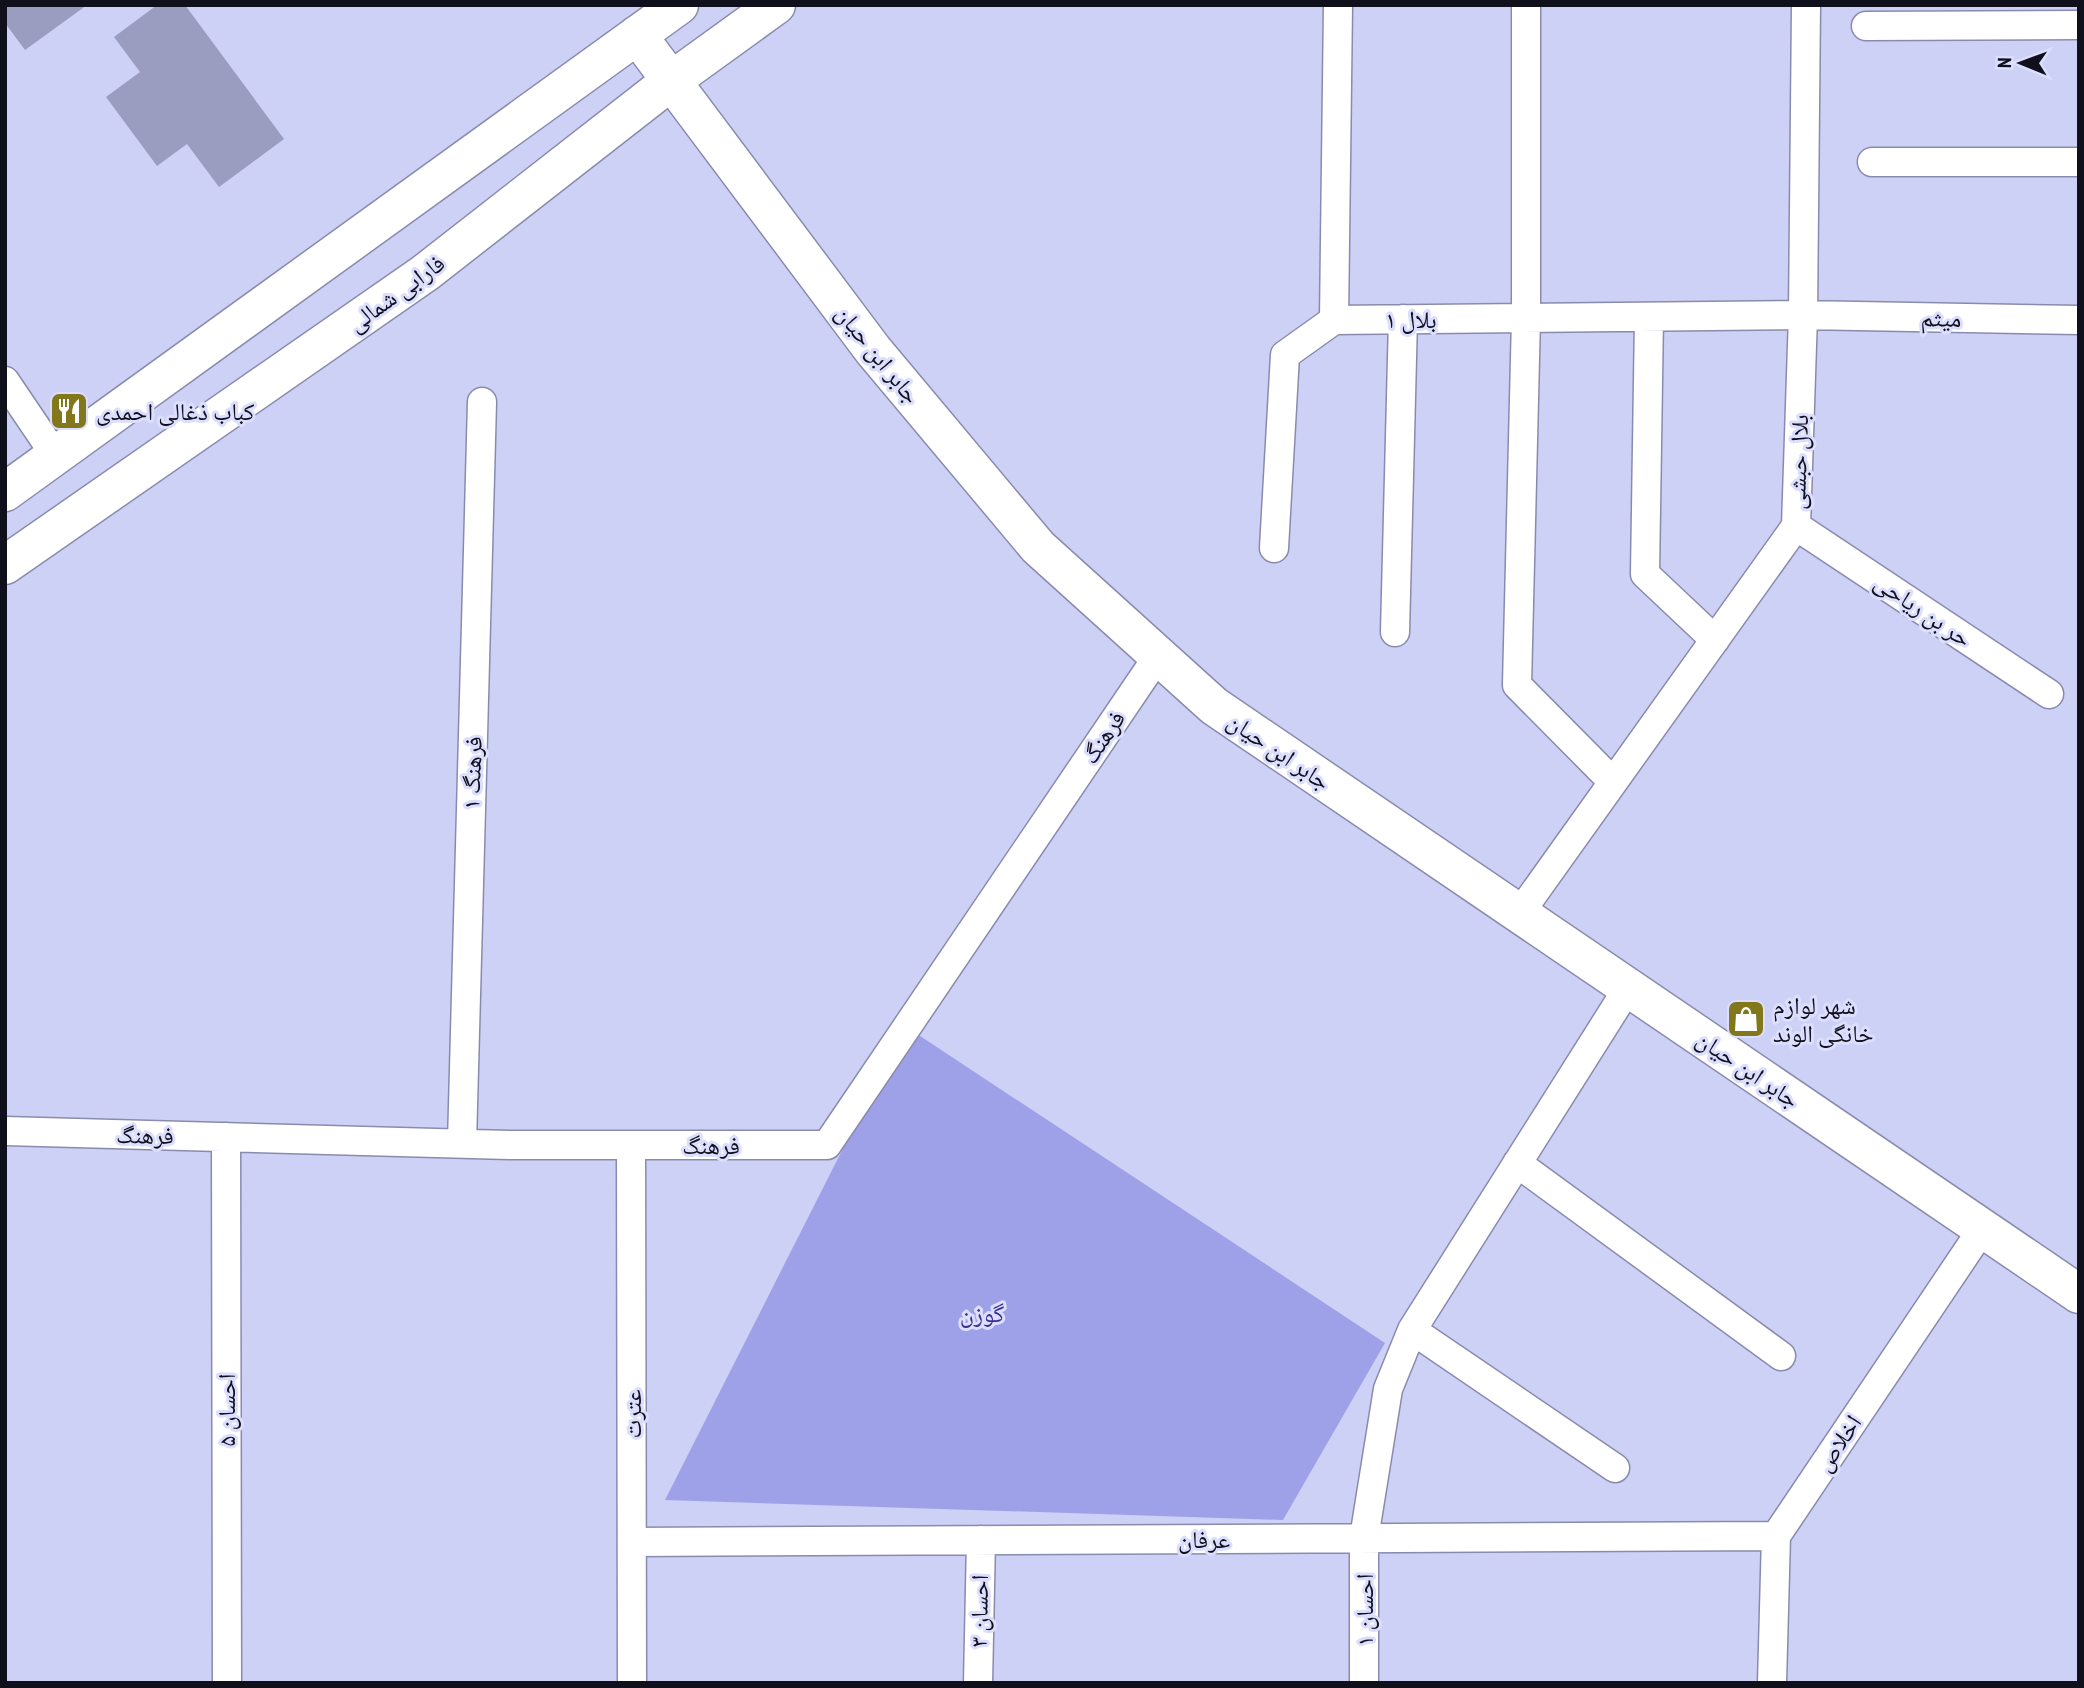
<svg xmlns="http://www.w3.org/2000/svg" width="2084" height="1688" viewBox="0 0 2084 1688" font-family="'PT Sans Narrow','Noto Naskh Arabic',sans-serif">
<style>
.green{fill:#9fa1e8}
.building{fill:#9a9cc0}
.lines{fill:none;stroke-linecap:round;stroke-linejoin:round}
.street-casing{stroke:#898bae;stroke-width:31}
.secondary-casing{stroke:#898bae;stroke-width:41}
.street{stroke:#fff;stroke-width:28}
.secondary{stroke:#fff;stroke-width:38}
.labels{text-anchor:middle;dominant-baseline:central;stroke-width:6;stroke-linejoin:round;paint-order:stroke}
.street-label{font-size:24px;fill:#10101d;stroke:#dcdefd}
.poi-label{font-size:24px;fill:#10101d;stroke:#dcdefd;text-anchor:start}
.park-label{font-size:24px;fill:#3c2d94;stroke:#dcdefd}
</style>
<rect width="100%" height="100%" fill="#ced1f6"/>
<path class="green" d="M905,1026L1385,1343L1283,1520L665,1500Z"/>
<path class="building" d="M5,5H87L25,50L5,23Z
M157,5H185L284,139L219,187L187,144L157,166L106,97L140,72L114,37Z"/>
<g class="lines">
<defs>
<path id="street" d="M1338,5L1334,320L1803,315L2079,320
M1526,5V318L1517,685L1613,782
M1866,26L2079,25
M1872,162H2079
M1649,317L1645,574L1715,640
M5,381L55,455
M1796,526L2049,694
M1274,548L1285,355L1334,320
M1395,632L1403,319
M1519,914L1796,526L1803,315L1806,5
M5,1131L509,1145H827L1158,656
M226,1137L227,1683
M462,1143L482,402
M631,1145L632,1683
M1517,1163L1781,1356
M1412,1330L1615,1468
M632,1542L1776,1536
M978,1683L981,1540
M1364,1683V1538L1388,1389L1412,1330L1628,988
M1772,1683L1776,1536L1983,1228"/>
<path id="secondary" d="M637,35L873,350L1038,547L1214,706L2079,1294
M5,492L679,5
M5,565L425,273L671,81L776,5"/>
</defs>
<use href="#street" class="street-casing"/>
<use href="#secondary" class="secondary-casing"/>
<use href="#street" class="street"/>
<use href="#secondary" class="secondary"/>
</g>
<defs>
<symbol id="restaurant-square" viewBox="-11 -11 22 22"><rect x="-9" y="-9" width="18" height="18" rx="4" fill="#82771b" stroke="#dcdefd"/><path d="M-5-6h1v4h1v-4h1v4h1v-4h1v5L-1.5 .5V6h-2V.5L-5-1ZM5-6V6H3V1.5H1.5Q1.5-4 5-6Z" fill="#fff"/></symbol>
<symbol id="shop-square" viewBox="-11 -11 22 22"><rect x="-9" y="-9" width="18" height="18" rx="4" fill="#82771b" stroke="#dcdefd"/><path d="M-5-2.5h2.3a2.7 3.5 0 0 1 5.4 0H5L5.5 6h-11ZM-1.5-2.5h3a1.5 2.3 0 0 0-3 0Z" fill="#fff"/></symbol>
</defs>
<g fill-rule="evenodd">
<use href="#restaurant-square" x="47" y="389" width="44" height="44"/>
<use href="#shop-square" x="1724" y="997" width="44" height="44"/>
</g>
<g class="labels">
<g class="street-label">
<text transform="translate(396 293) rotate(-36)">فارابی شمالی</text>
<text transform="translate(1941 318) rotate(1)">میثم</text>
<text x="1411" y="319">بلال ۱</text>
<text transform="translate(878 354) rotate(51)">جابر ابن حیان</text>
<text transform="translate(1798 462) rotate(-88)">بلال حبشی</text>
<text transform="translate(1923 610) rotate(34)">حر بن ریاحی</text>
<text transform="translate(1103 737) rotate(-56)">فرهنگ</text>
<text transform="translate(1279 751) rotate(34)">جابر ابن حیان</text>
<text transform="translate(472 773) rotate(-88)">فرهنگ ۱</text>
<text transform="translate(1748 1069) rotate(34)">جابر ابن حیان</text>
<text transform="translate(145 1135) rotate(1)">فرهنگ</text>
<text x="711" y="1145">فرهنگ</text>
<text transform="translate(226 1410) rotate(-90)">احسان ۵</text>
<text transform="translate(632 1414) rotate(-90)">عترت</text>
<text transform="translate(1838 1443) rotate(-56)">اخلاص</text>
<text x="1204" y="1539">عرفان</text>
<text transform="translate(1364 1610) rotate(-90)">احسان ۱</text>
<text transform="translate(979 1611) rotate(-89)">احسان ۳</text>
</g>
<g class="poi-label">
<text x="96" y="411">کباب ذغالی احمدی</text>
<text x="1773" y="1005">شهر لوازم<tspan x="1773" dy="28">خانگی الوند</tspan></text>
</g>
<g class="park-label">
<text x="982" y="1313">گوزن</text>
</g>
</g>
<rect width="2084" height="1688" fill="none" stroke="#10101d" stroke-width="14"/>
<g transform="translate(2021 63) rotate(271)" stroke="#dcdefd" stroke-width="5" paint-order="stroke">
<path d="M0-5L12 26L0 18L-12 26Z" fill="#10101d"/>
<text y="-10" font-size="19" font-weight="bold" text-anchor="middle" fill="#10101d">N</text>
</g>
</svg>
